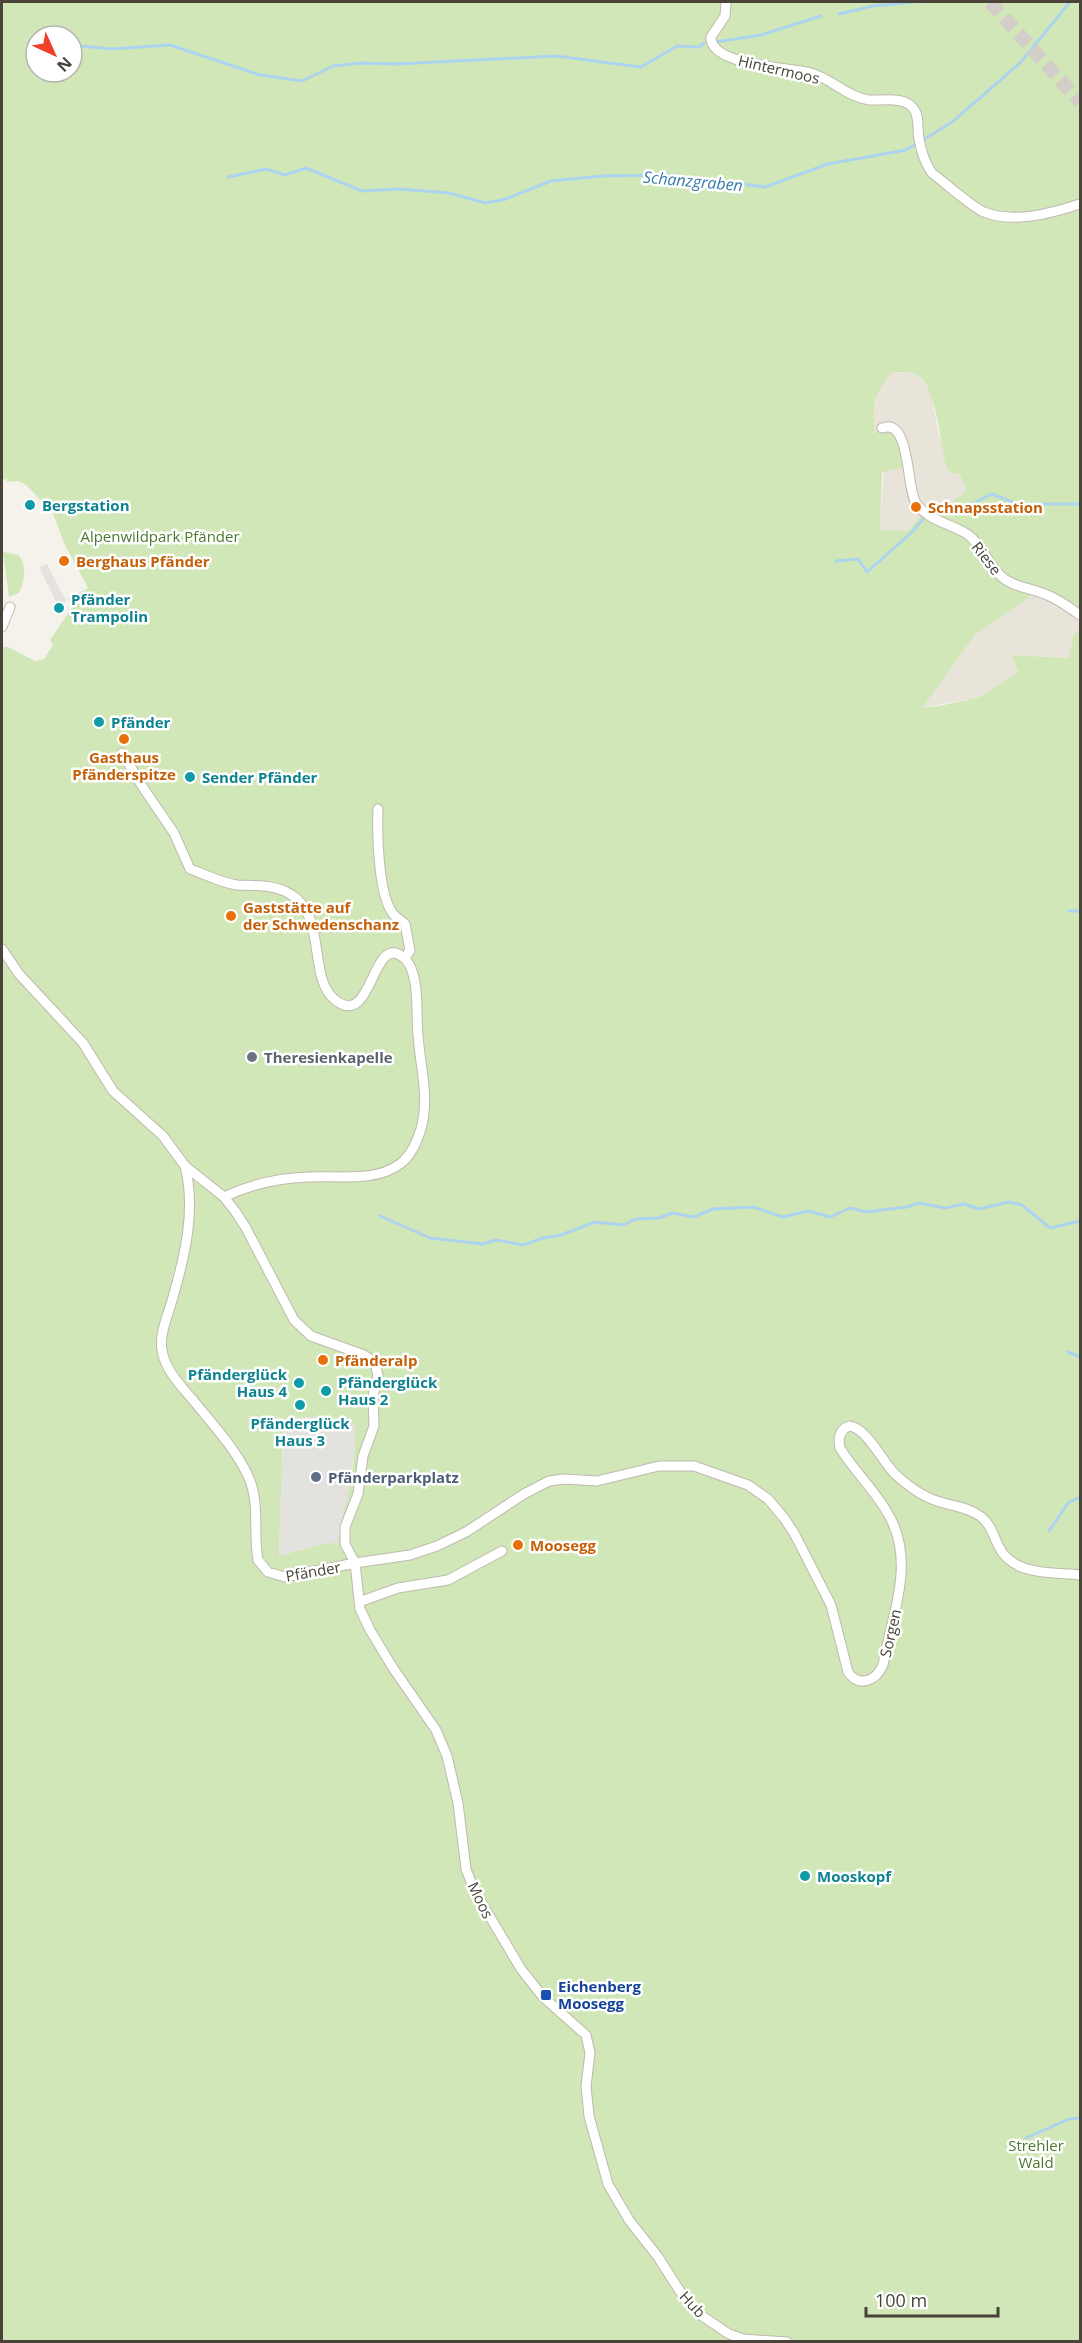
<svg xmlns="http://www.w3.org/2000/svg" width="1082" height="2343" viewBox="0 0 1082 2343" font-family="'Open Sans',sans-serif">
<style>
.residential{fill:#e9e4da}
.green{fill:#d2e7b7;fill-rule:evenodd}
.parking{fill:#e4e2df}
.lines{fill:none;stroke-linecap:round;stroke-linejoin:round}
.stream{stroke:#acd4ee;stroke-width:3}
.highway-tunnel{stroke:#d3cfc8;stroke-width:14;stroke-dasharray:14 7;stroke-linecap:butt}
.minor-casing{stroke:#c0b9ae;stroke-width:11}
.minor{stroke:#fff;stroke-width:9}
.culture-dot{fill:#0f9aa8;stroke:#fff;stroke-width:2}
.food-dot{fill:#e8710a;stroke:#fff;stroke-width:2}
.worship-dot{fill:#6b7280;stroke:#fff;stroke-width:2}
.service-dot{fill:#5c6f8a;stroke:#fff;stroke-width:2}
.transit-dot{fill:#1a4fb4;stroke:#fff;stroke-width:2}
.labels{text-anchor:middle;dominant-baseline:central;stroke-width:5;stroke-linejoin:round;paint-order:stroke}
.street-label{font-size:15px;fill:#494339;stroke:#fff}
.culture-label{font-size:15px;font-weight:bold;fill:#0d838f;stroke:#fff;text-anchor:start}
.food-label{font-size:15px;font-weight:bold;fill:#c56008;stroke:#fff;text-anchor:start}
.park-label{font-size:15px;fill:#4d792f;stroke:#fff}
.worship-label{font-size:15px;font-weight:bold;fill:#5b616d;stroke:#fff;text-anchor:start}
.service-label{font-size:15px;font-weight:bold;fill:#4e5e75;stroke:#fff;text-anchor:start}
.transit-label{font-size:15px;font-weight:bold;fill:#164399;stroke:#fff;text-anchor:start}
.water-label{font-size:16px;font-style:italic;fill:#357aa9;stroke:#fff}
</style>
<rect width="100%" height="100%" fill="#f5f2ec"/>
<path class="residential" d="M893,372L911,373L922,379L931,393L939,435L966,487L964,493L954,500L950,512L928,520L921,516L908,531H880L886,431L875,433L873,413L878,389Z
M1036,589L1080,613V630L1073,636L1070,658L1012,655L1018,672L980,697L921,708L975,635L1026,600Z"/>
<path class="green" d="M2,2H1080V613L1036,589L1026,600L975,635L922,708L939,706L980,697L1018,672L1012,655L1069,658L1073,636L1080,630V2341H2V647H8L35,661L44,659L53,645L50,640L73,606L68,599L88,588L64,543L53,513L26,485L18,481L7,482V479L2,480ZM36,36H72V72H36ZM893,372C903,372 912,371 921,378C936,391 941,445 946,465L949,472L959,474L966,487L964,493L954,500L950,512L928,520L921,515L908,531L880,530L882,472L902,468L901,448L893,433L886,431L875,432C872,404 874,393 893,372ZM355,1425C356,1450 352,1476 346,1500C343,1515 338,1527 339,1542L322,1544L279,1556L283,1435Z
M3,552L19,555C27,568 25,580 19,593L9,597Z"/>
<path class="parking" d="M47,564L66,601L58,605L39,567Z
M319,1416L355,1425V1448L347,1500L338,1533L340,1542L322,1544L279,1556L283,1434L294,1418Z"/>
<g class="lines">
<path class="stream" d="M839,14L873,6L915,2
M34,41L36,42
M715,42L761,35L821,16
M72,45L111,49L170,45L260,75L302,81L333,66L361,63L396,64L556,56L641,67L677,46L699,47L704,43
M228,177L266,169L285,175L306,168L362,191L399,189L449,193L485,203L506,199L551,181L602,176L668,175L765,187L828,164L906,150L951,123L1020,63L1070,2
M936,514L966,507L992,494L1017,504H1080
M836,561L858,559L867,572L911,533L923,519
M1069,911H1080
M380,1216L430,1238L483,1244L496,1240L523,1245L543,1238L561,1235L595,1222L624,1225L635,1219L659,1218L672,1213L694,1217L713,1209L753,1207L783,1217L808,1211L830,1217L850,1208L866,1212L907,1207L919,1203L945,1208L964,1204L979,1209L1009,1202L1022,1205L1050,1228L1080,1221
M1068,1352L1080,1357
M1049,1531L1068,1503L1080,1497
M1026,2138L1069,2119L1080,2118"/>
<path class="highway-tunnel" d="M990,2L1080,102"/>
<defs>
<path id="minor" d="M726,2L725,16L711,37C710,66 789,67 811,73C832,79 847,97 869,100C882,101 904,96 913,108C920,116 917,129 919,139C921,151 925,163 932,173C944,182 972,207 984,212C1014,224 1052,213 1080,204
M882,428C911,417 906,489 916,503C927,520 951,524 967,534C983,545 988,565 1002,577C1013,587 1031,588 1045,594C1058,599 1069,607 1080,615
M2,627L10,607
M122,753L144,789L174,833L190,869C205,874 221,883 237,885C254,886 274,884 290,894C327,915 308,977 334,999C373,1032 371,932 403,957C406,959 409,964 411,968C419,988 416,1014 418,1035C420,1065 429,1095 422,1125C418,1140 412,1155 400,1164C374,1183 337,1175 307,1177C279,1178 249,1185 224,1197
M378,809C377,833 378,897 394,915C397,918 402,921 405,924L410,950L405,958
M2,949L19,974L83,1043L113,1091L163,1136L185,1166L224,1197L235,1211L246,1228L294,1320L311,1336L364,1355L375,1362L378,1376L373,1396L374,1426L363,1456L358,1494L345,1527V1544L355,1563L360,1609L370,1630L393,1668L436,1730L447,1756L458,1803L466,1869L474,1890L521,1969L543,1997L586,2035L590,2053L586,2086L589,2116L608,2184L629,2220L658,2257L685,2299L702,2316L729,2334L743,2339L787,2342
M185,1166C196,1209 185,1256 173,1297C169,1313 159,1333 162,1350C165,1370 181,1386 193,1400C213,1425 236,1449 249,1478C260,1504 253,1533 258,1560L268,1572L285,1577L355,1563L410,1555L437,1546L466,1532L524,1494L549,1481L564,1479L597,1481L659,1466H694L748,1485L768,1499L784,1518L794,1533L831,1605L848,1672C859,1688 876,1681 883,1665C892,1614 917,1561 887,1512C874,1489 854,1471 840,1448C838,1439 839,1430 849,1426C866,1427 882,1461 895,1474C907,1485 921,1496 937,1501C951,1506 968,1507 980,1516C991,1524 993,1535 999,1547C1014,1576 1051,1572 1080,1575
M359,1602L398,1588L448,1580L502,1551"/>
</defs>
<use href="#minor" class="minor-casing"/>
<use href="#minor" class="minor"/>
</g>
<g class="culture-dot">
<circle cx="30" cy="505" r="6"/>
<circle cx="59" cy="608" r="6"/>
<circle cx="99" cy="722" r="6"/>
<circle cx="190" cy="777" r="6"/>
<circle cx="299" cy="1383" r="6"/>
<circle cx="326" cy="1391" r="6"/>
<circle cx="300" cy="1405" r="6"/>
<circle cx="805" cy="1876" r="6"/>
</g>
<g class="food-dot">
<circle cx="916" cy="507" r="6"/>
<circle cx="64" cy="561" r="6"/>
<circle cx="124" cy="739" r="6"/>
<circle cx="231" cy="916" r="6"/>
<circle cx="323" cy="1360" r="6"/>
<circle cx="518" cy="1545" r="6"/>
</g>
<circle class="worship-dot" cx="252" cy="1057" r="6"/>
<circle class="service-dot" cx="316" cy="1477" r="6"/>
<rect class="transit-dot" x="540" y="1989" width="12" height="12" rx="3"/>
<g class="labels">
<g class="street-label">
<text transform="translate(779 69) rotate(13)">Hintermoos</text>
<text transform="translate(987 558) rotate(52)">Riese</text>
<text transform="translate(313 1571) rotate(-10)">Pfänder</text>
<text transform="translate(890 1633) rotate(-77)">Sorgen</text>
<text transform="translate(481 1900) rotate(64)">Moos</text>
<text transform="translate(693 2304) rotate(47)">Hub</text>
</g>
<g class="culture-label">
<text x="42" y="505">Bergstation</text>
<text x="71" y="599">Pfänder<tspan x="71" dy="17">Trampolin</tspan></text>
<text x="111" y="722">Pfänder</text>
<text x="202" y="777">Sender Pfänder</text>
<text x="287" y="1374" text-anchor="end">Pfänderglück<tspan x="287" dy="17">Haus 4</tspan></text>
<text x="338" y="1382">Pfänderglück<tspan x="338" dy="17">Haus 2</tspan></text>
<text x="300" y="1423" text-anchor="middle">Pfänderglück<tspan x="300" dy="17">Haus 3</tspan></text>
<text x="817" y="1876">Mooskopf</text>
</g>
<g class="food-label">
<text x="928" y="507">Schnapsstation</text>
<text x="76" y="561">Berghaus Pfänder</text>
<text x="124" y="757" text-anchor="middle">Gasthaus<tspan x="124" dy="17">Pfänderspitze</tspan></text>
<text x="243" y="907">Gaststätte auf<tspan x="243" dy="17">der Schwedenschanz</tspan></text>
<text x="335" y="1360">Pfänderalp</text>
<text x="530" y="1545">Moosegg</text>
</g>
<g class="park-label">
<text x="160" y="536">Alpenwildpark Pfänder</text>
<text x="1036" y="2145">Strehler<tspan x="1036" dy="17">Wald</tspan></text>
</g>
<g class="worship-label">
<text x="264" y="1057">Theresienkapelle</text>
</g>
<g class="service-label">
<text x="328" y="1477">Pfänderparkplatz</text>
</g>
<g class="transit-label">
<text x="558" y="1986">Eichenberg<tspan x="558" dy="17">Moosegg</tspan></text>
</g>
<g class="water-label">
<text transform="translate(693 181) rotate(5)">Schanzgraben</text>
</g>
</g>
<rect width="1082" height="2343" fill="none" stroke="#494339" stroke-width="6"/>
<g transform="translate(54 54) rotate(135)"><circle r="28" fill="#ffffff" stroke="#b6b4b0" stroke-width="1.5"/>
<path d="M0-4.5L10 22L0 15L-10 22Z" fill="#ef4129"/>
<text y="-9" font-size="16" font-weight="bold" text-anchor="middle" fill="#494339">N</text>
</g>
<path d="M866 2307v9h132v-9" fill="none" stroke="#494339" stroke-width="3"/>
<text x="875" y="2307" font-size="18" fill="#494339" stroke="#ffffff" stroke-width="4.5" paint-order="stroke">100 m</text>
</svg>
